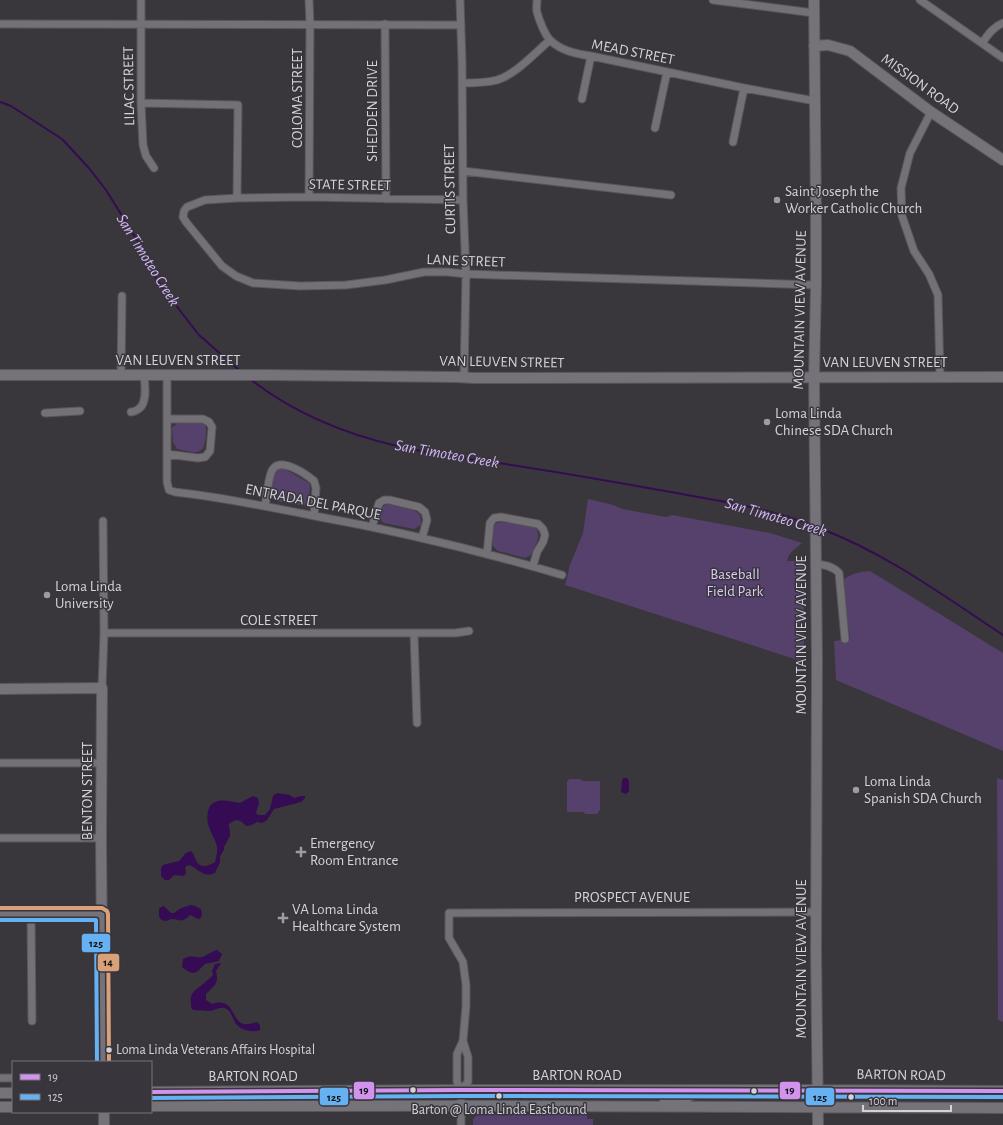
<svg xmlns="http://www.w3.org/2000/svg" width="1003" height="1125" viewBox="0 0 1003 1125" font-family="'Alegreya Sans',sans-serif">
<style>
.green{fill:#55416b}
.water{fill:#350b53}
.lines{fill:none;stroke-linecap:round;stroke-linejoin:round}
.stream{stroke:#350b53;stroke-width:2}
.street-casing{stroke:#575659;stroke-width:9}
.secondary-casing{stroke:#575659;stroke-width:12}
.street{stroke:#737175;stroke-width:7}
.secondary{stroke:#75727a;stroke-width:10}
.bus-1-casing{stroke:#38353d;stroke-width:7}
.bus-2-casing{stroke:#38353d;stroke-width:7}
.bus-3-casing{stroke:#38353d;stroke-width:7}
.bus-1{stroke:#d193ec;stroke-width:4}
.bus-2{stroke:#66b1f2;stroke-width:4}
.bus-3{stroke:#d9a179;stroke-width:4}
.poi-dot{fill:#9e9ca0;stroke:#38353d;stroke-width:1.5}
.bus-dot{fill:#d4d2d7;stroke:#38353d;stroke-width:1.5}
.labels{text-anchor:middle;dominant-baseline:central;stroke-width:3;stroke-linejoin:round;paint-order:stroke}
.bus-label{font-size:14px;fill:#d4d2d7;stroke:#38353d;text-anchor:start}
.street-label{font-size:15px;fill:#d4d2d7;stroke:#38353d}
.poi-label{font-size:15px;fill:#d4d2d7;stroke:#38353d;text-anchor:start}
.park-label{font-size:15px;fill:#dcc9f5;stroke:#38353d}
.water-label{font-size:16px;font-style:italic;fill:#d6b9fa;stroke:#38353d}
.line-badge{stroke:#38353d;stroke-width:1.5}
.pale-badge-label{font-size:11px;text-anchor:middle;font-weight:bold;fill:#111}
</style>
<rect width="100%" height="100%" fill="#39373b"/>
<path class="green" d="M178,422H200L205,424C207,430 206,435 205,441C203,458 190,451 177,449L173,442L172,428Z
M277,468L285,469L309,483L310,486L309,501L304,506L276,501L271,495L273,474Z
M588,499L613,505L622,509L666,517L672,515L770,533L802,543C796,548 789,552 787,561H804V662L565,585L570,565L583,533Z
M390,504C397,506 417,509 420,515C421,518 421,522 421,525L414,529L384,523L378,518C381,509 381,505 390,504Z
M502,522L533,526C544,534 535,545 531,555L525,558L498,551L493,546V528L495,523Z
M870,571L1003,653V751L836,680L834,641L850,639L845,602L844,579C854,573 858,572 870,571Z
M997,778L1003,780V1022L998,1020Z
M569,779H580L583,781H600V810L597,814H585L584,812H567V782Z
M587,1114V1119H593V1125H473V1119L477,1115Z"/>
<path class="water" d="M624,778H627L629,781V791L626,794L621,792L622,780Z
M277,793L290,795L294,798L301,796H305V798L301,802L274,809L267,820L262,823L257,822L252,825L246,826C239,819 237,818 229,824V827L230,831V836L224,847V850L220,856V862L215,873C203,878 199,869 189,865L185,867L186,873L184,876L174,875L169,880H165L161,876V868L163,865L179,861L186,853L191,851L193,853C197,866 203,870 215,862C216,858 218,851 217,847C216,840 211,834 209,827C207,822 207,817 208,811C212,796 228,801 240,803L253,796L258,798L259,803L256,813L258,815H265L270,809L273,796Z
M191,905L195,906L201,909L202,915L200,919H198L190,915C181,924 181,919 172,919C170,919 168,921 165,921C158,920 159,915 159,909L161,907L164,906L171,913H174L181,908Z
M217,950L222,954L219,961L205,964L198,971L194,973L189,972L182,967L183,959C193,954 194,958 202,957C206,956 212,951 217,950Z
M221,963L216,971C219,984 215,985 206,994V1000L212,1004C235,996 231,1022 244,1024C248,1025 253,1023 257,1022L260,1025V1030C253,1033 241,1030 236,1024C233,1020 232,1013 228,1010C222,1005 216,1010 210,1011C204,1011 199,1010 193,1010L191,1007C191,1003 190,997 192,994C196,988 207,982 213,975L212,971L215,964Z"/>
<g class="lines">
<path class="stream" d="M0,102L11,106L62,139L88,167L106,190L147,256L153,273L164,290L199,335L240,371
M250,379C292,412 345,434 397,446C430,454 464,458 498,463C554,471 609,481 665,491C714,500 765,507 812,525
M819,528C886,553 944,596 1003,635"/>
<defs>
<path id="street" d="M141,0V103L143,145L146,156L154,168
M309,0L310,24L309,197
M460,0L462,61L463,200L466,274L464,378
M537,0C537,4 536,9 537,12C539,20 545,35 550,40C561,51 577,54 591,56L744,88L815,101
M713,0L814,13
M920,0L1003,58
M0,24L461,25
M385,24L386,199
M982,43C988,35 993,27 1003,23
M462,83C474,83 486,83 497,80C515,75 536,52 550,40
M582,99L591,56
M141,103L238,105L237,198
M931,112L910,153L901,188L902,216L914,251L929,274L938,295L940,377
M655,128L667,72
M733,142L744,88
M463,171L671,195
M463,200L309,197L237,198L205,200L187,207L184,211L183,217L186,222L222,266L236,276L253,283L300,286L346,285L385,280L424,272H448L466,274L816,285
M121,375L122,296
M167,375V482L169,490L175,492C222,497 268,507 315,516C398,531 481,551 562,575
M131,412C131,412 137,411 137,410C148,405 145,385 144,375
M45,413L80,411
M167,419H203L209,422L212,427L210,451L205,457L198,458L167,454
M265,506C267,498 268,475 273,469C281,457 306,474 314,481L316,488L314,516
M372,527L379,503L384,500H390L419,507L425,512L427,520L422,538
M487,554L490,523L494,518L501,517L538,524L543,529L545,535L543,542L537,552L533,566
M816,564C824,565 833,566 839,573L845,639
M104,633H455L469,631
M414,633L417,723
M102,688L104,633L103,521
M0,763H102
M0,838H101
M31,915L32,1021
M0,1078H13
M461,1090L468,1082V1057L463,1041
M461,1125V1090L457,1082V1054L463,1041L466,1006V985L463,962L449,938V913L816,912"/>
<path id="secondary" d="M814,0L816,218V285L814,377L817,661L816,951L818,1125
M814,46L828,45L850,51L931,112L1003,160
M0,375H266L456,377L473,378C649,378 826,378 1003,377
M0,689L102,688L101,838L103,1062
M0,914H102
M151,1092L461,1090H817L1003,1091
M0,1093H13
M665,1100L686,1098L691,1095V1090
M151,1106C435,1106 719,1105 1003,1108
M0,1107H13
M104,1112V1125"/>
</defs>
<use href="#street" class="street-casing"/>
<use href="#secondary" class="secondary-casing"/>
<use href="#street" class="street"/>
<use href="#secondary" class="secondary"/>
<defs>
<path id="bus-1" d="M151,1092L461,1090L1003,1091"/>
<path id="bus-2" d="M0,920H96L97,1062
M151,1098L461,1096L1003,1097"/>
<path id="bus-3" d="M0,908H102L107,911L108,914L109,1062"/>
</defs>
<use href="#bus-1" class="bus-1-casing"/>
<use href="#bus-2" class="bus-2-casing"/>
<use href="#bus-3" class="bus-3-casing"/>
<use href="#bus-1" class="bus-1"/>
<use href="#bus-2" class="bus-2"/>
<use href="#bus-3" class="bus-3"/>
</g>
<g class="poi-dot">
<circle cx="777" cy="200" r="4"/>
<circle cx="767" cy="422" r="4"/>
<circle cx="47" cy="595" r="4"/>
<circle cx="856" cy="790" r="4"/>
<path d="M299 846h4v4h4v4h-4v4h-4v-4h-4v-4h4z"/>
<path d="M281 912h4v4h4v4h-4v4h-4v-4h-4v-4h4z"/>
</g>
<g class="bus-dot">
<circle cx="109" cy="1050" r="3.5"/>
<circle cx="413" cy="1090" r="3.5"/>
<circle cx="754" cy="1091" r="3.5"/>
<circle cx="499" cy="1096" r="3.5"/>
<circle cx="851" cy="1097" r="3.5"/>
</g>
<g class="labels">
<g class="bus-label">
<text x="116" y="1050">Loma Linda Veterans Affairs Hospital</text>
<text x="499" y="1110" text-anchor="middle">Barton @ Loma Linda Eastbound</text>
</g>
<g class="street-label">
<text transform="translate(633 52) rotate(11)">MEAD STREET</text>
<text transform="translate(920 84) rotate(36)">MISSION ROAD</text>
<text transform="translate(129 86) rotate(-91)">LILAC STREET</text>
<text transform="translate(297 98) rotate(-90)">COLOMA STREET</text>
<text transform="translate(372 111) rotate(-90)">SHEDDEN DRIVE</text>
<text transform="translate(350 185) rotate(1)">STATE STREET</text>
<text transform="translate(450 189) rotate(-91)">CURTIS STREET</text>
<text transform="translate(466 261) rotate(2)">LANE STREET</text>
<text transform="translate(800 310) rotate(-89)">MOUNTAIN VIEW AVENUE</text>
<text x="178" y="360">VAN LEUVEN STREET</text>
<text transform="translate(502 362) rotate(1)">VAN LEUVEN STREET</text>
<text x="885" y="362">VAN LEUVEN STREET</text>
<text transform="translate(313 502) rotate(11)">ENTRADA DEL PARQUE</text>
<text x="279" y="620">COLE STREET</text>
<text transform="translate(801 635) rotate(-90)">MOUNTAIN VIEW AVENUE</text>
<text transform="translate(87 791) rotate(-90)">BENTON STREET</text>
<text x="632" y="897">PROSPECT AVENUE</text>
<text transform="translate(801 959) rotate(-90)">MOUNTAIN VIEW AVENUE</text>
<text x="577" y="1075">BARTON ROAD</text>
<text transform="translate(901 1075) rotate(1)">BARTON ROAD</text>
<text x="253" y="1076">BARTON ROAD</text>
</g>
<g class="poi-label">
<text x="785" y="191">Saint Joseph the<tspan x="785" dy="17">Worker Catholic Church</tspan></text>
<text x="775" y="413">Loma Linda<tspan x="775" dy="17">Chinese SDA Church</tspan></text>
<text x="55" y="586">Loma Linda<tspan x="55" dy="17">University</tspan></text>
<text x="864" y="781">Loma Linda<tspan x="864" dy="17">Spanish SDA Church</tspan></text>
<text x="310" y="843">Emergency<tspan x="310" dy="17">Room Entrance</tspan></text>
<text x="292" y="909">VA Loma Linda<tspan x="292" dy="17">Healthcare System</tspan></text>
</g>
<g class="park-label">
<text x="735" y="574">Baseball<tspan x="735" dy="17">Field Park</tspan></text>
</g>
<g class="water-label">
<text transform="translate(148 260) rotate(58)">San Timoteo Creek</text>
<text transform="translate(447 454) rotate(10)">San Timoteo Creek</text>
<text transform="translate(776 517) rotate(16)">San Timoteo Creek</text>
</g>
</g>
<g class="line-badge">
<rect x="81" y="933" width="30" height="20" rx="4" fill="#66b1f2"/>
<rect x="97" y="953" width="23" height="19" rx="4" fill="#d9a179"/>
<rect x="779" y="1081" width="22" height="19" rx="4" fill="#d193ec"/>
<rect x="353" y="1081" width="22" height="19" rx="4" fill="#d193ec"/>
<rect x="805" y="1087" width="30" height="19" rx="4" fill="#66b1f2"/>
<rect x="319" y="1087" width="30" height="19" rx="4" fill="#66b1f2"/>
</g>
<g class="pale-badge-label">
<text x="96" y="947">125</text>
<text x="108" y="966">14</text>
<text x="790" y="1094">19</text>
<text x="364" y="1094">19</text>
<text x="820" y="1101">125</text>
<text x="334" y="1101">125</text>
</g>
<rect x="12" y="1061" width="140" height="52" fill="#38353d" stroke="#76747b"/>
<rect x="20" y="1074" width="20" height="6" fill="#d193ec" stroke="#76747b"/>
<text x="48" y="1081" font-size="12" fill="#d4d2d7">19</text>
<rect x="20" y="1094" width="20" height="6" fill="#66b1f2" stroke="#76747b"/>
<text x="48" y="1101" font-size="12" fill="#d4d2d7">125</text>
<path d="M863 1105v6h88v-6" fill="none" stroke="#d4d2d7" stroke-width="2"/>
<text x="869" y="1105" font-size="12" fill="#d4d2d7" stroke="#38353d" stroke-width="3" paint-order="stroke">100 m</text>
</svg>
